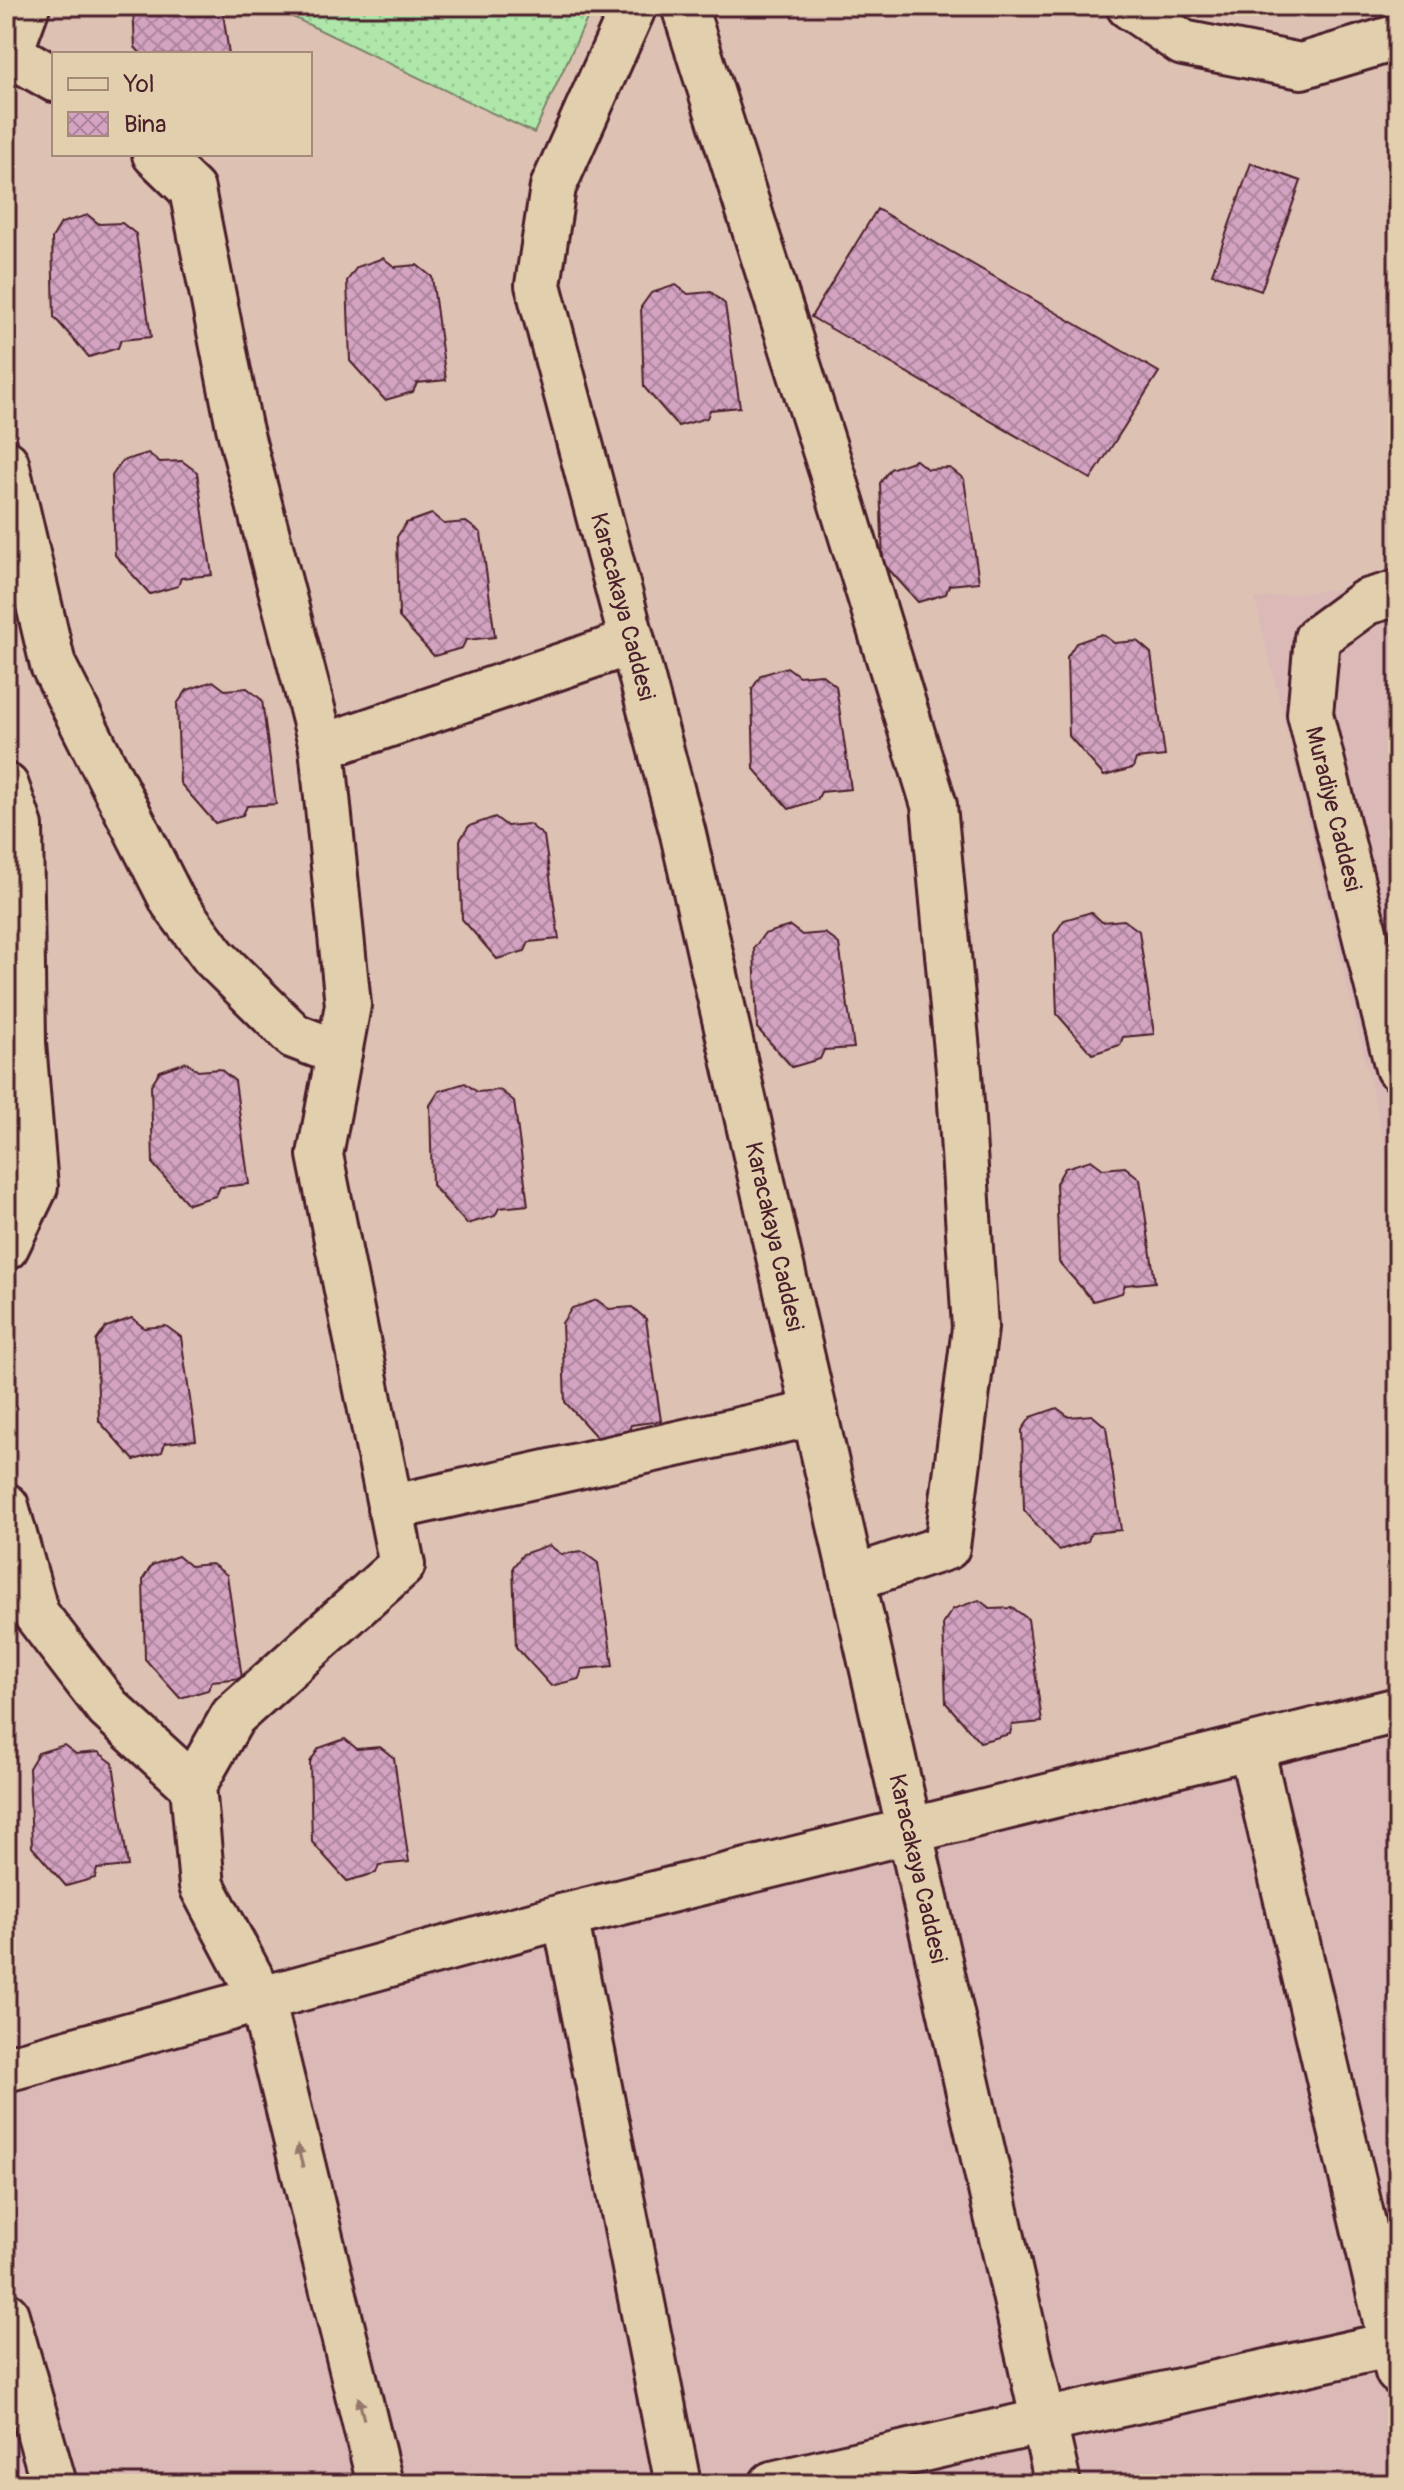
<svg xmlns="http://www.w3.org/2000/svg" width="1404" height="2490" viewBox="0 0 1404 2490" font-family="Pangolin,sans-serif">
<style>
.built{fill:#dab9b7}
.grass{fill:url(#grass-dots);stroke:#7c836a;stroke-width:2}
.building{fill:url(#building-cross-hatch);stroke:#4a1f2b;stroke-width:2}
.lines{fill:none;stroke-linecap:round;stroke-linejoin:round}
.minor-casing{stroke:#4a1f2b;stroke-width:50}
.minor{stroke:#e1cfad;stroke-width:44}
.oneway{fill:#96776c}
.labels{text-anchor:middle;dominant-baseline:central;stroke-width:6;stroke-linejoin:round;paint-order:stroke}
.street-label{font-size:24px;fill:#4a1f2b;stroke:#e1cfad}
</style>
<defs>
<pattern id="grass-dots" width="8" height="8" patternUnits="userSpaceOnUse" patternTransform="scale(2)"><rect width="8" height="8" fill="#afe7aa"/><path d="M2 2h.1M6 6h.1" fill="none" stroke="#98c692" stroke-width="1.8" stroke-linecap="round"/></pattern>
<pattern id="building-cross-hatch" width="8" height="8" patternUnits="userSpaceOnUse" patternTransform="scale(2)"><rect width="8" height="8" fill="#d3a3c1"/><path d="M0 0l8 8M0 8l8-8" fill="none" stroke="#ad849d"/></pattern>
</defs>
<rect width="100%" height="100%" fill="#ddc2b3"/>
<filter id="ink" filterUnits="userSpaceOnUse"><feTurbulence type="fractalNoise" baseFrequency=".0125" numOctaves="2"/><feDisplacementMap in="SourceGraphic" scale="16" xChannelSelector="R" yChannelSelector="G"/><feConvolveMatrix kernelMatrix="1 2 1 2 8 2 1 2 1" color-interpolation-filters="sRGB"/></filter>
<g filter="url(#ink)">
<path class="built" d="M1398,581V1199L1255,599Z
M1398,1711V2484H6V2070Z"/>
<path class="grass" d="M270,6H593L534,133Z"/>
<path class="building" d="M133,6H222L229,54H141L135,47Z
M1251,163L1301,181L1261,291L1212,274Z
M877,209L1159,372L1091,479L811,317Z
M88,215L99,224L122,223L136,234L151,337L121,340L118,348L89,357L54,317L52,238L61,223Z
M383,258L395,267L417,265L432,277L446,380L417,383L413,392L385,400L350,361L347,281L357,267Z
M676,285L688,294L711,292L725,304L740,407L710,410L707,418L678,426L644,387L641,307L651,293Z
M148,453L160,462L182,461L197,472L212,575L181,578L178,586L150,594L115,555L112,476L122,461Z
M916,460L927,469L950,468L964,479L979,582L949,585L946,594L918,602L883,563L880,483L890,469Z
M432,514L444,524L466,522L481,533L495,637L466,640L462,648L434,656L399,617L397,537L406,523Z
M1102,634L1114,643L1137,641L1151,653L1165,756L1136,759L1133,768L1104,776L1069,736L1067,657L1076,643Z
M787,667L799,676L821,674L836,686L851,789L821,792L817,800L789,809L754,769L752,689L761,675Z
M213,681L225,690L247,688L262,700L276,804L247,806L243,815L215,823L180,783L177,704L187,690Z
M495,817L507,826L529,824L544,836L559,939L529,942L525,951L497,959L462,919L460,840L469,826Z
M1091,912L1102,922L1124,920L1139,931L1154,1034L1123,1037L1120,1045L1092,1054L1057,1014L1054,935L1064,920Z
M790,926L802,935L825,933L839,944L854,1048L824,1050L820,1059L792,1067L757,1028L754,948L764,934Z
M186,1062L198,1071L220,1069L235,1081L249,1184L220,1187L216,1196L188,1204L153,1164L151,1085L160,1071Z
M465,1083L477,1092L500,1090L514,1101L528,1205L499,1208L495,1216L467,1224L432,1185L430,1105L439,1091Z
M1091,1160L1103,1169L1125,1167L1140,1179L1155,1282L1125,1285L1122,1293L1093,1301L1059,1262L1056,1183L1065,1168Z
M597,1300L609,1309L632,1307L646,1319L661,1421L631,1425L628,1433L600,1441L565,1402L562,1323L572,1308Z
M132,1318L144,1328L166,1326L181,1337L196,1440L165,1443L162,1452L134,1460L99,1421L96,1341L106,1327Z
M1057,1408L1069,1417L1092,1415L1106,1427L1121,1530L1091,1533L1088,1541L1059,1550L1024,1510L1022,1430L1031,1417Z
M549,1545L561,1554L583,1552L598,1563L613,1666L582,1669L579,1679L551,1686L516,1647L513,1567L523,1554Z
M178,1556L190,1566L212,1564L227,1575L242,1678L212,1681L208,1690L180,1698L145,1659L143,1579L152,1565Z
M979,1600L991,1609L1013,1608L1028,1619L1042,1722L1012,1725L1010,1734L980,1742L946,1703L943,1623L953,1609Z
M345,1739L357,1749L380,1747L394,1758L409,1862L379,1865L376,1873L347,1881L312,1842L310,1762L319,1748Z
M64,1745L76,1754L98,1752L113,1763L128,1866L97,1869L95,1878L66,1886L32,1847L29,1768L38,1753Z"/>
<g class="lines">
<defs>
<g id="minor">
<path id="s1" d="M634,6L553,187L538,285L683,834L1058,2484"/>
<path d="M684,6L832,472L934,805L959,1072L975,1328L947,1547L853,1578"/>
<path d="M1129,6L1183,43L1301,66L1398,37"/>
<path d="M9,53L54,79"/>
<path d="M6,63L27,6"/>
<path d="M155,154L192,190L239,427L322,747L348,1005L320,1155L402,1565L233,1716L193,1786L202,1886L262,1999L380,2484"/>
<path d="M6,463L53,665L173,902L214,957L294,1036L339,1053"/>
<path id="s2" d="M1398,593L1366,602L1317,638L1310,714L1398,1068"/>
<path d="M322,747L632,642"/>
<path d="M6,786L20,826L23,1043L35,1187L6,1247"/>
<path d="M6,1506L36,1614L108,1708L193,1786"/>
<path d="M390,1508L815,1413"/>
<path d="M1251,1747L1398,2372"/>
<path d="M565,1916L678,2484"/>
<path d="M6,2069L565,1916L1398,1710"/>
<path d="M6,2315L54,2484"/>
<path d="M772,2484L1044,2421L1398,2343"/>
</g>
</defs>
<use href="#minor" class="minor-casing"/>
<use href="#minor" class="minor"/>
</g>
<defs><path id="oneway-solid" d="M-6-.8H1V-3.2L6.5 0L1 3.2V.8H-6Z" transform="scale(2)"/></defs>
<g class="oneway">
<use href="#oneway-solid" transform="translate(300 2156) rotate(-104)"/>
<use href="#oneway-solid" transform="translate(361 2408) rotate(-104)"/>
</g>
</g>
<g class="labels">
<g class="street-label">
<text stroke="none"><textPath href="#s1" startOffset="630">Karacakaya Caddesi</textPath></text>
<text stroke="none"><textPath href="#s2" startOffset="268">Muradiye Caddesi</textPath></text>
<text stroke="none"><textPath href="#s1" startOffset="1278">Karacakaya Caddesi</textPath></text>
<text stroke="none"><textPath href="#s1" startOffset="1926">Karacakaya Caddesi</textPath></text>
</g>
</g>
<rect width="1404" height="2490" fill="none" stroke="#e1cfad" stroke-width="32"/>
<rect x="16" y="16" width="1372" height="2458" fill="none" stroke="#4a1f2b" stroke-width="3" filter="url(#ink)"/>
<rect x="52" y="52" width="260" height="104" fill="#e1cfad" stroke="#a58979" stroke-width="2"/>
<rect x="68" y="78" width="40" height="12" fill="#e1cfad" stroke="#a58979" stroke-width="2"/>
<text x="124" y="92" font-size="24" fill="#4a1f2b">Yol</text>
<rect x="68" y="112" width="40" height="24" fill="url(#building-cross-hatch)" stroke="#a58979" stroke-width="2"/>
<text x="124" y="132" font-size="24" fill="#4a1f2b">Bina</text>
</svg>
